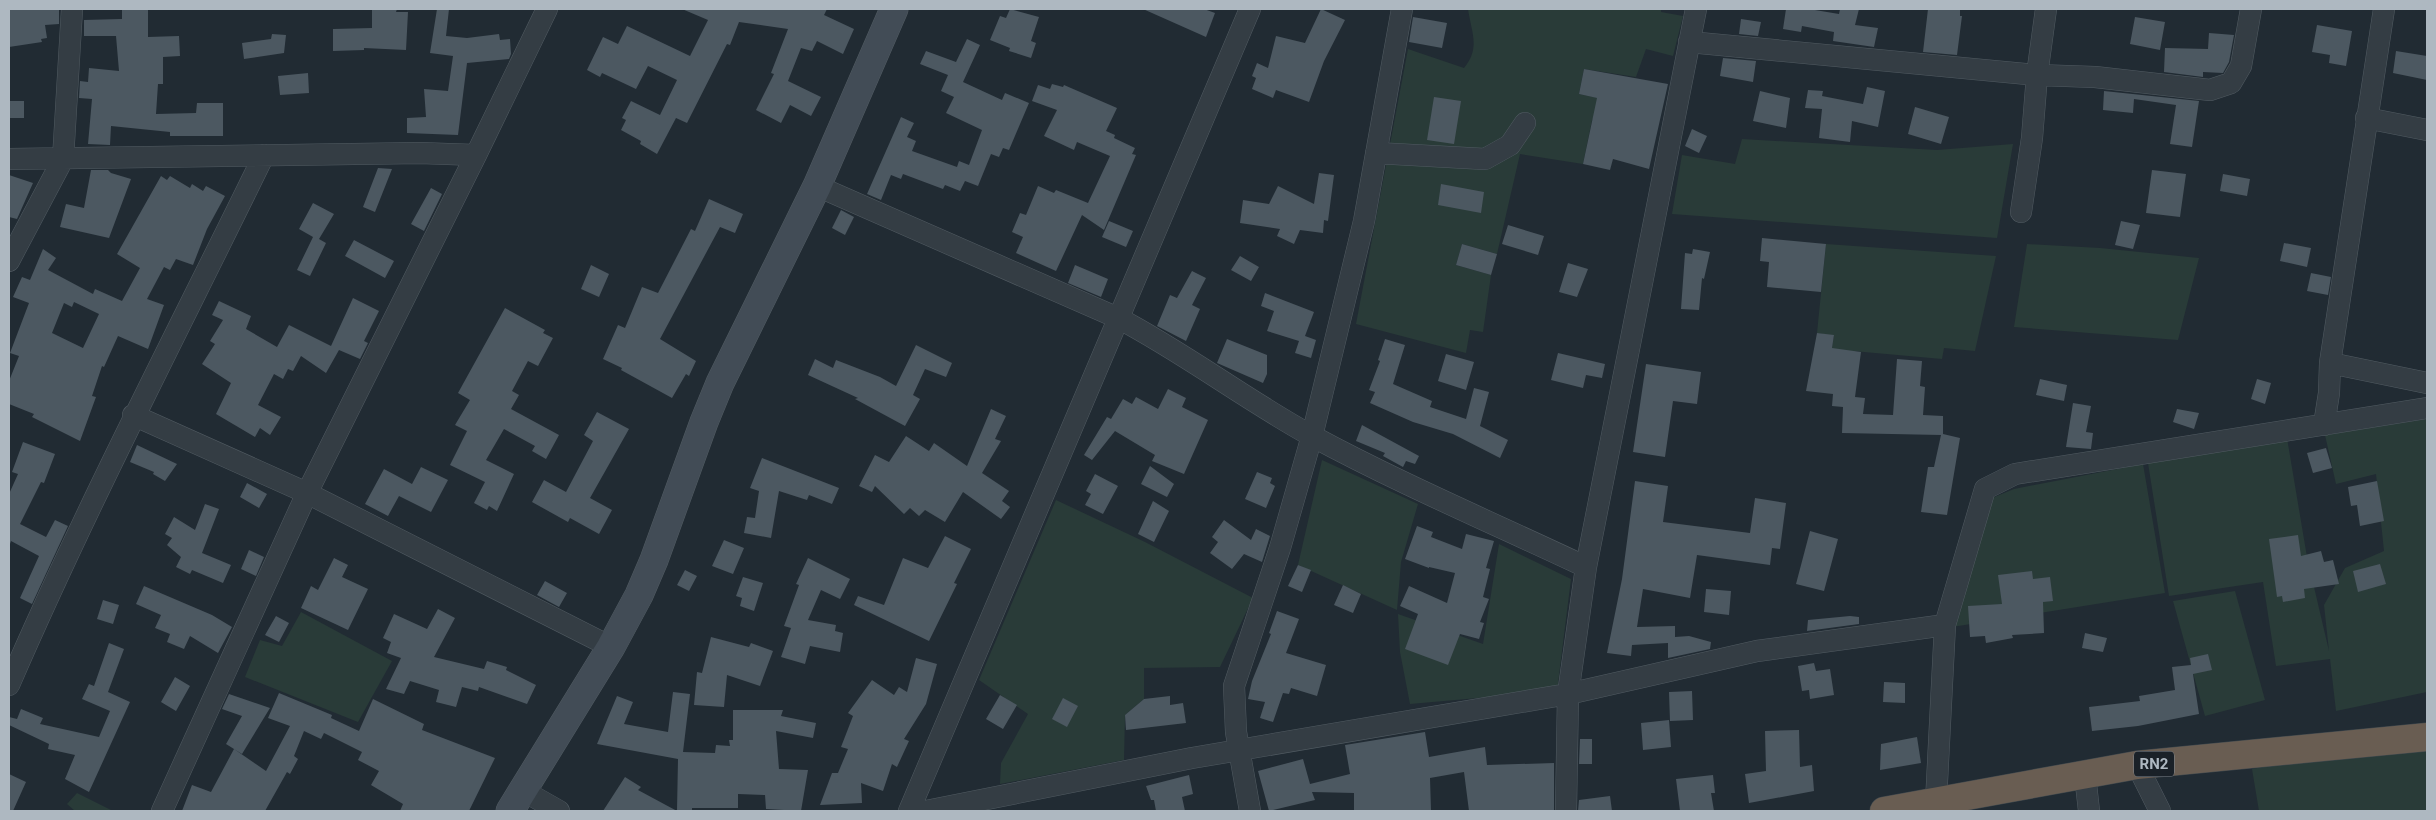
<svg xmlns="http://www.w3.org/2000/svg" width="2436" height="820" viewBox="0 0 2436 820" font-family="Roboto,sans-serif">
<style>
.green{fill:#293b38}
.building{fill:#4c5861;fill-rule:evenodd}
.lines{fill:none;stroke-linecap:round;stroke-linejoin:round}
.street-casing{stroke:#515b62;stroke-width:22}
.secondary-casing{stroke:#515b62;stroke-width:29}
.highway-casing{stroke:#3f484e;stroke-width:29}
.street{stroke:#343d44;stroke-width:21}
.secondary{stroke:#424c56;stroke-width:28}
.highway{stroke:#695d52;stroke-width:28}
.labels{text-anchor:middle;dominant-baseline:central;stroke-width:4;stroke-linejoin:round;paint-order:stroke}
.shield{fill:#1a2128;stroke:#828b93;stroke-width:1}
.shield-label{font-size:15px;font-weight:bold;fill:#aeb8c1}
</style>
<rect width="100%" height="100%" fill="#212b33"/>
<path class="green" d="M1468,9H1661V12L1683,16L1673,56L1646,49L1636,77L1584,69L1579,94L1622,103L1592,120L1583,164L1520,154L1497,254L1462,244L1456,265L1491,275L1483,332L1470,330L1466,353L1356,324L1408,49L1464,68C1481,48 1471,31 1468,9Z
M1742,139L1937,150L2013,144L1997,238L1672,214L1682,155L1735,164Z
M1826,244L1996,256L1975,351L1944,348L1942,359L1853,351L1831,352L1834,336L1817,333Z
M2027,244L2100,248L2199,258L2178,340L2014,327Z
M2427,419V692L2336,711L2330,659L2276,666L2263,582L2169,596L2148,463L2287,438L2307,557L2329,651L2324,605L2345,568L2384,551L2376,474L2336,484L2325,435Z
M1322,460L1418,504L1401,562L1397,610L1298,565Z
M2143,464L2165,593L1952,627L1992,498L2014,489Z
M1056,500L1145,542L1253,598L1220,667L1144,668V699L1125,715L1124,760L1000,784L1001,763L1028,714L979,680Z
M1499,544L1571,579L1557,691L1410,704L1400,652L1398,614L1483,644Z
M2235,591L2265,700L2205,716L2173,601Z
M301,612L392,661L358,722L245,677L260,640L282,646Z
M2427,735V811H2259L2252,769Z
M77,793L113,811H75L67,804Z"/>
<path class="building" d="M9,9H59V24L45,25L47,38L41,39L42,42L9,47Z
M122,9H148V37L179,36L180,56L163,57V84H158L156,114L196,113L197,103H223V136H170V132L111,126L110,145L88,144L92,99L79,98L80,81L88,82L89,68L119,71L116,36H84V20L122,19Z
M372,9H397L396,12H408L406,50L364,48V50L333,51V29L372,28Z
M437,9H449L446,36L467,38L499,34L500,40L510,39L511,54L509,59L467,63L458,135L407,133V118L426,117L424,89L448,91L453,56L430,53Z
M682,9H827L824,15L854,29L843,54L817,41L812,51L801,48L788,81L821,97L811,116L790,105L781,123L756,110L774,74L771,73L788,29L739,22L730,45L727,44L687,123L676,118L657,154L640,144L641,141L621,130L626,120L622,118L631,101L660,115L677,80L648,66L636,89L602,73L600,77L587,70L603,37L618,44L627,26L690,56L708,20Z
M1010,9L1039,17L1031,41L1036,43L1031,58L1009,51L1010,48L990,40L1000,16L1006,18Z
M1143,9H1204L1215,13L1206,37Z
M1321,9L1345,20L1324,61L1309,102L1276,90L1273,98L1252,89L1256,78L1252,76L1257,63L1268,68L1276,36L1305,43Z
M1786,9H1809L1839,14L1840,9H1859L1855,25L1878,28L1874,47L1833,41L1834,32L1802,26L1801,32L1783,29Z
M1928,9H1960V16H1962L1957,55L1923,52Z
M1413,17L1447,23L1442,48L1409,42Z
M2135,17L2165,22L2160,50L2130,44Z
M1741,19L1761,22L1758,36L1739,34Z
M2317,25L2352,31L2346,66L2329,63L2330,55L2312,52Z
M2209,33L2234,35L2229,62L2223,73L2203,72V77L2164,72L2165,48L2208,49Z
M272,34L286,35L284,53L244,59L242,43L271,39Z
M967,39L980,45L963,82L1002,100L1005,93L1029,103L1009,150L1003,148L999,157L991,154L978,186L965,181L960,191L945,185L943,189L903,174L901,179L891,175L881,200L867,194L901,117L914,123L907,137L916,141L912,151L957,167L959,161L969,165L982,130L946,113L954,97L941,91L948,75L920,64L926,51L956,62Z
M2396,51L2427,56V80L2393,73Z
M1723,58L1756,61L1753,82L1720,76Z
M1584,69L1668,84L1649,169L1613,159L1610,170L1583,164L1597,98L1579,94Z
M308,73L309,93L280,95L278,76Z
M1052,84L1063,87L1064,85L1117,108L1106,131L1115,135L1114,138L1135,148L1132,154L1136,155L1104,230L1082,215L1056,271L1016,253L1023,237L1012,232L1020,213L1026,215L1038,186L1054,193L1056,190L1088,203L1110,156L1077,142L1074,150L1044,136L1057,110L1032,101L1038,85L1050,89Z
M1867,87L1885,91L1878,127L1852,121L1850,142L1819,138L1822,109L1805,108L1808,90L1823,91L1822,96L1863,104Z
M1760,91L1790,98L1786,128L1753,121Z
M2104,91L2199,101L2192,147L2170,144L2176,105L2134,99L2133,113L2103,110Z
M1434,97L1461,101L1454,144L1427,140Z
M9,101H24V118H9Z
M1915,107L1949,117L1941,144L1908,134Z
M1692,129L1707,136L1699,153L1685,146Z
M378,168L392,169L375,212L363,207Z
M91,170H108L111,173L131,179L109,238L60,227L66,204L84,208Z
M2152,170L2186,174L2180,217L2146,213Z
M1319,173L1334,175L1328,221L1324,220L1323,233L1300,230L1294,244L1277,236L1280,229L1240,223L1243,200L1269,204L1278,186L1314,204Z
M2223,174L2250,179L2247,196L2220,191Z
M9,175L33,183L17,219L9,217Z
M161,176L167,180L170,176L190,188L192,184L203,191L206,186L225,196L207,229L193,265L176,259L170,270L164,267L147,299L164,305L148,349L118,336L104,367L102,366L92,396L96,397L80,441L32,417L34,414L9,404V381L19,356L10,353L29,303L13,297L22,277L30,280L43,249L56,258L48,270L93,294L95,289L122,301L140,268L117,254ZM74,302L99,314L83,348L52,333L64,303L72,307Z
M1441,184L1484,192L1481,213L1438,205Z
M431,188L442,194L424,231L411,224Z
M709,199L743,214L735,233L720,227L660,339L696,361L689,376L686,374L672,398L621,370L622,368L603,359L618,325L625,328L642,287L658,293L691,229L695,231Z
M313,203L334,214L319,239L326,243L310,276L297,270L313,237L299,229Z
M841,210L854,217L845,235L832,228Z
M1109,221L1133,231L1126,247L1102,237Z
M2121,221L2140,225L2133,249L2115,245Z
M1508,225L1544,236L1538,255L1502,244Z
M1762,238L1826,244L1821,292L1767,287L1769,262L1760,261Z
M354,240L394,261L385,278L345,256Z
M2284,243L2311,248L2307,267L2280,261Z
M1462,244L1497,254L1491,275L1456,265Z
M1693,249L1710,252L1704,279L1702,278L1699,310L1681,309L1685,253L1692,254Z
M1240,256L1259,267L1251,281L1231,270Z
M1568,263L1588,269L1577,297L1559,292Z
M591,265L609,274L599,297L581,289Z
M1075,265L1108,279L1101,297L1068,283Z
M1192,271L1206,278L1192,305L1200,309L1186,341L1157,326L1170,295L1177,298Z
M2311,273L2331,277L2328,295L2307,291Z
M1265,293L1314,312L1305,336L1316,340L1311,358L1295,353L1299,341L1267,331L1274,311L1261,306Z
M353,298L379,311L364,341L368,343L360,359L339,350L326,373L301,356L293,371L288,369L283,379L274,374L258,405L281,417L270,435L260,428L255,437L216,414L231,383L202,364L215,344L210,341L223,320L212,315L219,301L251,316L246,329L277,347L289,325L331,346Z
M505,308L545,330L543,333L553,338L538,366L528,361L512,391L519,395L511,409L559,435L546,459L532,451L535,446L504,429L486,460L514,474L497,511L489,506L487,510L474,503L485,482L450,465L467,431L455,425L470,400L458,393Z
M1817,333L1834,335L1832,348L1861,352L1855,397L1865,398L1863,414L1893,415L1897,359L1922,361L1920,386L1925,387L1923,415L1943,416V434L1960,438L1947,515L1921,512L1928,467H1934L1941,435L1842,433L1843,407L1832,406L1833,394L1806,391Z
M1227,339L1267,355V374L1263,383L1217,363Z
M1385,339L1405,345L1393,384L1432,401L1430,407L1466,419L1474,388L1489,392L1480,426L1508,440L1500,458L1453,434L1413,422L1370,403L1375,392L1369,390L1380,361L1378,360Z
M916,345L952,363L946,377L925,369L913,395L920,399L905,426L855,399L858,398L808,375L815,359L833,368L836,360L880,377L896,386Z
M1558,353L1605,364L1602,378L1586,375L1583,388L1551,380Z
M1446,354L1474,362L1466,390L1438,381Z
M1646,364L1701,372L1697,404L1673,401L1665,457L1633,452Z
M2040,379L2067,385L2064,401L2036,395Z
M2257,379L2271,383L2265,404L2251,399Z
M1168,389L1186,398L1182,407L1208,420L1184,474L1152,461L1155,455L1115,431L1092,460L1084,455L1107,417L1111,419L1123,399L1132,404L1136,397L1158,409Z
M2073,403L2091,406L2086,432L2093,433L2091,449L2066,447Z
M991,409L1006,416L995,439L1001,441L982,473L1009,491L1002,501L1010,507L1001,519L963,492L945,522L925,510L919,516L910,508L904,514L875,486L872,492L859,486L875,455L889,462L906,436L929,451L934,443L967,466Z
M2177,409L2199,413L2194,429L2173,422Z
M597,412L629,429L590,498L612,510L599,534L570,518L568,522L532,502L544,480L566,492L593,441L584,435Z
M1362,425L1419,456L1415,464L1406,461L1403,467L1383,456L1385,453L1356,441Z
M23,442L55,454L44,483L41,482L20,524L46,537L55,520L68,526L32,604L20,598L39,556L11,541L9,547V494L18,474L12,472Z
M137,445L177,464L165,481L153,474L154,472L130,462Z
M2326,448L2332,468L2313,473L2307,453Z
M762,458L839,488L832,504L809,495L807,500L779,491L771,538L744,533L747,517L755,518L759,491L750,488Z
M1150,466L1174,484L1167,497L1141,484Z
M421,467L448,480L431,512L399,496L388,516L365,504L384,469L412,484Z
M1257,472L1272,478L1270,483L1275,486L1266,508L1245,499Z
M1095,474L1118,486L1103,514L1085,505L1091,494L1086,491Z
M1635,481L1668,486L1663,522L1750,533L1755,498L1786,503L1780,549L1772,548L1770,565L1697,555L1690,598L1643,589L1637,627L1675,626V637L1689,636L1711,642L1710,649L1668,658V643L1632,645L1631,656L1607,653L1622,579Z
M2377,481L2384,521L2360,526L2357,505L2351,506L2348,487Z
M247,483L267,494L259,508L240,497Z
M1153,501L1169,511L1154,542L1138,534Z
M205,504L219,509L202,553L231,565L223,583L192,570L190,574L176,567L181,557L167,545L172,538L165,534L174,517L195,530Z
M1224,520L1251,540L1256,529L1270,536L1262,562L1244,554L1232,569L1210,553L1218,542L1212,537Z
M1417,526L1433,532L1431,537L1462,549L1466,534L1494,541L1486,568L1490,569L1483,597L1489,599L1480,622L1484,623L1479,639L1460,634L1448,665L1405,649L1418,614L1400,606L1409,586L1447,603L1455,573L1429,567V568L1405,559Z
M1810,531L1838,539L1824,591L1796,584Z
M2298,535L2301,556L2321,551L2324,562L2333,560L2339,584L2304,589L2305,598L2283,602L2282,596L2277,597L2269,539Z
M945,536L971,549L954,583L957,584L929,641L854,605L858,596L884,605L903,558L928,568Z
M724,540L744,548L733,574L712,566Z
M249,550L264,557L256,576L241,569Z
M334,558L348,565L342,577L368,589L348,630L301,608L311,586L318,590Z
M808,558L850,579L840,599L821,590L808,620L836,625L835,631L843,633L840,652L810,646L805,664L781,657L791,628L784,626L799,585L796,584Z
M2380,564L2386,584L2358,592L2353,571Z
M1298,565L1311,570L1302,592L1288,586Z
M685,570L697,576L689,591L677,585Z
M2032,571L2033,579L2050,577L2053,601L2043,602L2044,633L2012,635L2013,638L1986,643L1985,636L1970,637L1968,606L2002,604L1998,575Z
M743,577L763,583L754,611L740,606L742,598L736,596Z
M545,581L567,593L559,607L537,595Z
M1343,585L1361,594L1353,613L1334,605Z
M144,586L212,615L232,627L218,653L190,636L184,649L167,642L170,634L155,628L161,615L136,604Z
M1706,589L1731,591L1729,615L1704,612Z
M103,600L119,605L113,624L97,619Z
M438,609L455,618L434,657L484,669L487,661L507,667L506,670L536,685L527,704L479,687L478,691L462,687L456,707L436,702L439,690L410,681L404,694L386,689L401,658L387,653L391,642L383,638L394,614L427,629Z
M1277,611L1299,619L1286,653L1326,665L1317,696L1291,688L1289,694L1283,693L1273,722L1260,718L1265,702L1248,699L1252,681L1271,634L1269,633Z
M276,616L289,623L279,642L265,635Z
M1850,616L1859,617V624L1807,631L1808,620Z
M2085,633L2107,638L2103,652L2082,648Z
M711,637L749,647L751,643L773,651L760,686L727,675L724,707L694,705L697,672L702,673Z
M109,643L124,649L108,692L130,702L89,792L65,779L75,755L48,749L49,744L9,725V717L17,719L21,709L43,718L40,724L99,737L110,711L82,699L89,684L94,686Z
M2208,654L2212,670L2193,674L2199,714L2138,726L2092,731L2089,707L2140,701L2139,696L2175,690L2172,667L2191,665L2190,658Z
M916,658L937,664L926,704L904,739L909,741L897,767L892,764L883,791L861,783L862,803L820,805L832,773H838L848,749L841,747L853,716L848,713L872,680L894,695L899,687L907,692Z
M1814,663L1816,671L1830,669L1834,695L1810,699L1809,690L1802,691L1798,666Z
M175,677L190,686L176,711L161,702Z
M1884,682L1905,683V703L1883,702Z
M1692,691L1693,720L1670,721L1669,692Z
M673,692L690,694L683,752L715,753L716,745L730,746L729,740H733V710H783L781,716L816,723L813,738L776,731L779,769L808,770L801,811L766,809L765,795L738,794V808H692V811H677L678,759L597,744L617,696L633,702L624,724L668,732Z
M279,693L332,715L331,718L359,731L373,699L424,724L422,730L495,758L469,811H400L403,804L371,785L379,771L358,760L362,752L324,733L321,739L304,731L294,756L298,759L290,774L287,772L265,811H182L192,785L211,792L234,749L266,771L290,726L268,718Z
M229,694L270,708L242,754L226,744L242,716L222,709Z
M1000,695L1017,705L1003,729L986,719Z
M1170,696V705L1183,703L1186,723L1126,730L1125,715L1144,699Z
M1063,698L1078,706L1067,727L1052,719Z
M1669,720L1671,747L1643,750L1641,723Z
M1799,730L1800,767L1812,765L1814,791L1749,803L1745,774L1766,771L1765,731Z
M1425,732L1429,757L1485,747L1487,765L1554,763V811H1469L1464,772L1430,778L1431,811H1354V793L1312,792L1315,800L1269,811L1258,771L1303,759L1310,784L1350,774L1345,745Z
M1917,737L1921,763L1880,770L1881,744Z
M1580,739H1592V764H1579Z
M9,774L26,782L13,811H9Z
M1189,775L1193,794L1182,797L1185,811H1156L1154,800H1151L1146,786Z
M1713,775L1715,793H1711L1714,811H1680L1676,779Z
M625,777L641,787L638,790L677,811H603Z
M1610,796L1612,811H1578L1579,800Z"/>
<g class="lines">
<defs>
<path id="street" d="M2384,9L2330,363L2427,383
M1689,42L2037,75L2046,9
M2366,118L2427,130
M1376,153L1485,159L1510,145L1525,123
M9,159L420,153L476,155
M817,186L1118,318C1185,353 1246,400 1312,436C1401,484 1495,524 1586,567
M2021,212L2032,138L2037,75L2095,77L2210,90L2231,83L2241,66L2251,9
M9,261L63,159L72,9
M133,415L307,493L611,647
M2324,425L2329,393L2330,363
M9,685C87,505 178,331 264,155
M2137,765L2160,811
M2085,775L2089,811
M522,790L559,811
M1936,802L1945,625L1985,489L2015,474L2427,408
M162,811L307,493L476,155L547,9
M909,811L1250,9
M926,811L1192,758L1568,694L1757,651L1945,625
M1250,811L1236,732L1234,686L1280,548L1312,436L1364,221L1402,9
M1566,811L1568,694L1586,567L1696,9"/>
<path id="secondary" d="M510,811L611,647L639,595L654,560L704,422L720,383L817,186L894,9"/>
<path id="highway" d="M1884,811L2137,765L2427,737"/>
</defs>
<use href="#street" class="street-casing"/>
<use href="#secondary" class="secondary-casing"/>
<use href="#highway" class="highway-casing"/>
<use href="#street" class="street"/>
<use href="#secondary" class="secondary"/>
<use href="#highway" class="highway"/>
</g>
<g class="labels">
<rect class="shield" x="2134" y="751.5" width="40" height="25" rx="4"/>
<g class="shield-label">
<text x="2154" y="764">RN2</text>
</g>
</g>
<rect width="2436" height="820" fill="none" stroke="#aeb8c1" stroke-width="20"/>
</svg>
